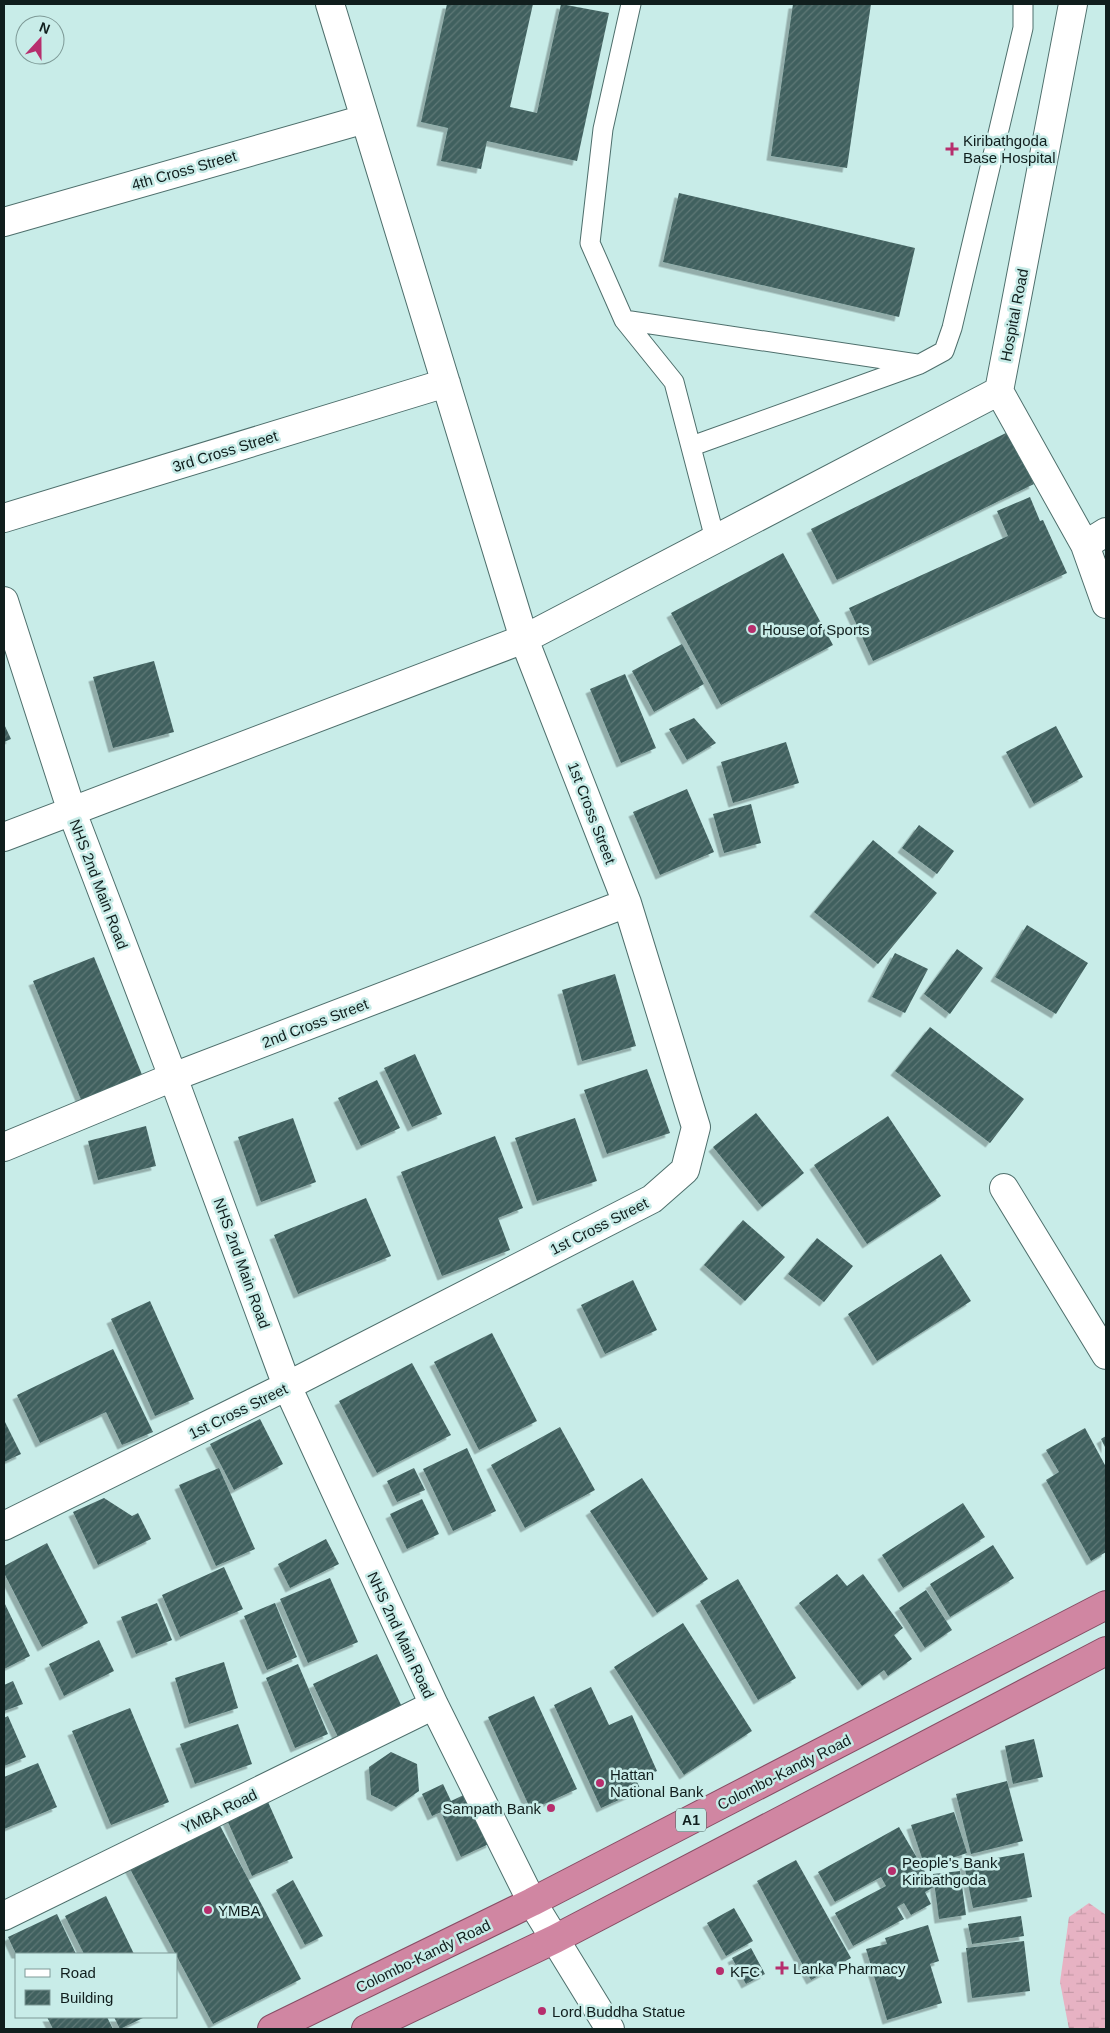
<svg xmlns="http://www.w3.org/2000/svg" width="1110" height="2033" viewBox="0 0 1110 2033" font-family="Helvetica,sans-serif">
<style>
.wetland{fill:url(#wetland-marsh)}
.building{fill:url(#building-hatch);filter:url(#shadow)}
.lines{fill:none;stroke-linecap:round;stroke-linejoin:round}
.service-casing{stroke:#4e6f6c;stroke-width:21}
.minor-casing{stroke:#4e6f6c;stroke-width:30}
.tertiary-casing{stroke:#4e6f6c;stroke-width:30}
.trunk-casing{stroke:#864d64;stroke-width:30}
.service{stroke:#fff;stroke-width:19}
.minor{stroke:#fff;stroke-width:28}
.tertiary{stroke:#fff;stroke-width:28}
.trunk{stroke:#d086a2;stroke-width:28}
.poi-dot{fill:#b72e6d;stroke:#c8ece8;stroke-width:2}
.labels{text-anchor:middle;dominant-baseline:central;stroke-width:5;stroke-linejoin:round;paint-order:stroke}
.shield{fill:#c8ece8;stroke:#475c5a;stroke-width:1}
.shield-label{font-size:14px;font-weight:bold;fill:#101e1d}
.poi-label{font-size:15px;fill:#101e1d;stroke:#c8ece8;text-anchor:start}
.street-label{font-size:15px;fill:#101e1d;stroke:#c8ece8}
</style>
<defs>
<pattern id="wetland-marsh" width="20" height="14" patternUnits="userSpaceOnUse" patternTransform="scale(1.25)"><rect width="20" height="14" fill="#e7b2c3"/><path d="M1 5h8M5 5V1M11 12h8M15 12V8" fill="none" stroke="#c599a7"/></pattern>
<pattern id="building-hatch" width="6" height="6" patternUnits="userSpaceOnUse" patternTransform="scale(1.25)"><rect width="6" height="6" fill="#41615f"/><path d="M-1 1l2-2M0 6l6-6M5 7l2-2" fill="none" stroke="#5e7876"/></pattern>
<filter id="shadow"><feDropShadow dx="-4.5" dy="4.5" stdDeviation="0" flood-color="#0004"/></filter>
</defs>
<rect width="100%" height="100%" fill="#c8ece8"/>
<path class="wetland" d="M1089,1903L1106,1915V2029H1069L1060,1982L1069,1917Z"/>
<path class="building" d="M447,4H533L510,107L537,113L561,4L609,13L577,161L487,141L481,169L441,161L448,128L421,122Z
M793,4H871L847,168L771,156Z
M679,193L915,248L899,317L663,262Z
M1008,432L1034,484L837,580L811,529Z
M1030,497L1040,521L1043,520L1067,573L873,661L849,608L1008,536L997,511Z
M783,553L833,645L721,705L671,613Z
M682,644L704,684L654,712L632,671Z
M154,661L174,732L113,748L93,677Z
M625,674L656,748L621,763L590,689Z
M694,718L716,743L687,760L669,729Z
M4,724L11,739L4,742Z
M1056,726L1083,777L1034,804L1006,752Z
M786,742L799,783L733,803L721,762Z
M687,789L714,852L660,875L633,812Z
M751,804L761,843L724,853L713,814Z
M919,825L954,851L937,874L902,848Z
M873,840L937,893L878,964L814,912Z
M1027,925L1088,963L1056,1014L995,977Z
M957,949L983,968L950,1014L924,994Z
M895,953L928,969L905,1013L872,997Z
M94,957L145,1082L84,1107L33,981Z
M615,974L636,1046L582,1061L562,990Z
M930,1027L1024,1099L990,1143L895,1071Z
M415,1054L442,1114L412,1127L384,1068Z
M647,1069L670,1133L607,1154L584,1090Z
M377,1080L400,1128L361,1146L338,1098Z
M756,1113L804,1173L762,1207L713,1147Z
M888,1116L941,1196L867,1244L814,1165Z
M293,1118L316,1182L261,1202L238,1137Z
M575,1118L597,1181L537,1201L515,1138Z
M146,1126L156,1166L98,1180L88,1141Z
M495,1136L523,1208L498,1218L510,1250L442,1276L401,1172Z
M366,1198L391,1256L298,1294L274,1235Z
M743,1220L785,1257L745,1301L704,1265Z
M817,1238L853,1266L824,1302L788,1274Z
M941,1254L971,1301L877,1361L848,1314Z
M633,1280L657,1330L605,1354L581,1305Z
M150,1301L194,1399L155,1416L111,1319Z
M492,1333L537,1421L479,1450L434,1362Z
M113,1349L153,1432L122,1445L106,1412L40,1443L17,1395Z
M412,1363L451,1435L377,1473L339,1401Z
M260,1419L283,1464L234,1490L210,1444Z
M4,1420L21,1454L4,1462Z
M560,1427L595,1490L525,1528L491,1465Z
M1085,1428L1106,1467V1552L1091,1561L1046,1480L1059,1472L1046,1450Z
M1106,1436V1449L1101,1439Z
M467,1448L496,1511L453,1531L423,1469Z
M219,1468L255,1549L216,1566L179,1485Z
M414,1468L425,1490L397,1502L387,1481Z
M642,1478L708,1579L657,1613L590,1511Z
M104,1498L132,1516L138,1513L151,1539L98,1565L73,1512Z
M422,1499L439,1534L407,1549L390,1514Z
M963,1503L985,1537L903,1588L882,1555Z
M326,1539L339,1564L290,1588L278,1564Z
M47,1543L88,1623L42,1647L4,1573V1566Z
M993,1545L1014,1578L950,1617L930,1584Z
M224,1567L243,1609L180,1637L162,1595Z
M837,1574L847,1586L863,1574L903,1628L894,1635L912,1659L888,1676L884,1670L862,1686L799,1603Z
M330,1578L358,1642L308,1663L280,1599Z
M738,1579L796,1678L758,1700L700,1601Z
M926,1590L952,1630L925,1648L899,1608Z
M4,1602L30,1656L4,1669Z
M157,1603L172,1640L136,1654L121,1617Z
M275,1603L297,1657L267,1670L244,1616Z
M683,1623L752,1731L684,1775L614,1667Z
M99,1640L114,1671L64,1696L49,1664Z
M377,1654L402,1707L338,1737L313,1684Z
M224,1662L238,1708L189,1724L175,1678Z
M298,1664L328,1734L295,1748L266,1678Z
M13,1681L23,1704L4,1711V1685Z
M591,1687L609,1725L632,1715L657,1771L636,1780L641,1790L601,1808L554,1705Z
M534,1696L577,1789L531,1810L488,1717Z
M130,1708L169,1802L111,1825L72,1731Z
M8,1716L26,1757L4,1766V1718Z
M238,1724L252,1764L195,1784L180,1744Z
M1034,1739L1043,1777L1013,1784L1005,1746Z
M391,1752L417,1764L419,1791L396,1807L371,1795L369,1767Z
M38,1763L57,1807L4,1829V1777Z
M1007,1781L1023,1841L971,1854L956,1794Z
M443,1784L451,1801L468,1793L491,1843L461,1857L441,1812L432,1816L422,1794Z
M268,1802L293,1858L252,1876L227,1820Z
M954,1812L967,1853L925,1867L911,1825Z
M217,1820L301,1979L213,2024L129,1867Z
M899,1827L934,1887L925,1892L931,1904L911,1915L904,1903L897,1907L904,1919L853,1946L835,1913L886,1886L881,1877L835,1902L818,1872Z
M1024,1853L1032,1897L973,1908L964,1864Z
M796,1860L851,1958L811,1980L757,1881Z
M960,1871L966,1915L939,1919L933,1874Z
M293,1880L323,1936L305,1945L276,1890Z
M106,1896L134,1954H84L65,1916Z
M734,1908L753,1941L726,1956L707,1923Z
M57,1914L76,1954H16L8,1937Z
M1021,1916L1024,1936L972,1944L968,1924Z
M928,1925L939,1961L930,1964L942,2003L887,2020L866,1949L887,1944L885,1938Z
M1024,1941L1030,1991L972,1998L966,1948Z
M751,1948L765,1974L746,1984L732,1958Z
M47,2017H107L113,2029H53Z
M114,2017H145L120,2029Z"/>
<g class="lines">
<defs>
<path id="service" d="M631,4L603,129L590,243L624,320L674,382L715,539
M624,320L917,364
M692,446L920,364L944,351L952,328L1023,28V4"/>
<path id="minor" d="M1073,4L999,391L1085,545L1106,604
M4,222L365,119
M4,518L446,383
M1085,545L1106,532
M4,601L72,812L173,1077L287,1386L434,1705L532,1902
M4,837L524,639L330,4
M4,1147L173,1077L627,903
M1004,1188L1106,1355
M4,1526L287,1386L652,1199L685,1170L696,1127L627,903L524,639L999,391
M4,1916L434,1705"/>
<path id="tertiary" d="M532,1902L610,2029"/>
<path id="trunk" d="M272,2029L532,1902L1106,1605
M366,2029L555,1939L1106,1651"/>
</defs>
<use href="#service" class="service-casing"/>
<use href="#minor" class="minor-casing"/>
<use href="#tertiary" class="tertiary-casing"/>
<use href="#trunk" class="trunk-casing"/>
<use href="#service" class="service"/>
<use href="#minor" class="minor"/>
<use href="#tertiary" class="tertiary"/>
<use href="#trunk" class="trunk"/>
</g>
<g class="poi-dot">
<path d="M949.5 141.5h5v5h5v5h-5v5h-5v-5h-5v-5h5z"/>
<circle cx="752" cy="629" r="5"/>
<circle cx="600" cy="1783" r="5"/>
<circle cx="551" cy="1808" r="5"/>
<circle cx="892" cy="1871" r="5"/>
<circle cx="208" cy="1910" r="5"/>
<path d="M779.5 1960.5h5v5h5v5h-5v5h-5v-5h-5v-5h5z"/>
<circle cx="720" cy="1971" r="5"/>
<circle cx="542" cy="2011" r="5"/>
</g>
<g class="labels">
<rect class="shield" x="676" y="1808.5" width="30" height="23" rx="4"/>
<g class="shield-label">
<text x="691" y="1820">A1</text>
</g>
<g class="poi-label">
<text x="963" y="140">Kiribathgoda<tspan x="963" dy="17">Base Hospital</tspan></text>
<text x="762" y="629">House of Sports</text>
<text x="610" y="1774">Hattan<tspan x="610" dy="17">National Bank</tspan></text>
<text x="541" y="1808" text-anchor="end">Sampath Bank</text>
<text x="902" y="1862">People's Bank<tspan x="902" dy="17">Kiribathgoda</tspan></text>
<text x="218" y="1910">YMBA</text>
<text x="793" y="1968">Lanka Pharmacy</text>
<text x="730" y="1971">KFC</text>
<text x="552" y="2011">Lord Buddha Statue</text>
</g>
<g class="street-label">
<text transform="translate(184 170) rotate(-16)">4th Cross Street</text>
<text transform="translate(1014 315) rotate(-79)">Hospital Road</text>
<text transform="translate(225 451) rotate(-17)">3rd Cross Street</text>
<text transform="translate(592 813) rotate(69)">1st Cross Street</text>
<text transform="translate(99 884) rotate(69)">NHS 2nd Main Road</text>
<text transform="translate(315 1023) rotate(-21)">2nd Cross Street</text>
<text transform="translate(599 1226) rotate(-27)">1st Cross Street</text>
<text transform="translate(242 1263) rotate(70)">NHS 2nd Main Road</text>
<text transform="translate(238 1411) rotate(-26)">1st Cross Street</text>
<text transform="translate(401 1635) rotate(65)">NHS 2nd Main Road</text>
<text transform="translate(784 1772) rotate(-27)">Colombo-Kandy Road</text>
<text transform="translate(219 1811) rotate(-26)">YMBA Road</text>
<text transform="translate(423 1956) rotate(-26)">Colombo-Kandy Road</text>
</g>
</g>
<rect width="1110" height="2033" fill="none" stroke="#101e1d" stroke-width="10"/>
<rect x="15" y="1953" width="162" height="65" fill="#c8ece8" stroke="#7e9a97"/>
<rect x="25" y="1969" width="25" height="8" fill="#ffffff" stroke="#7e9a97"/>
<text x="60" y="1978" font-size="15" fill="#101e1d">Road</text>
<rect x="25" y="1990" width="25" height="15" fill="url(#building-hatch)" stroke="#7e9a97"/>
<text x="60" y="2003" font-size="15" fill="#101e1d">Building</text>
<g transform="translate(40 40) rotate(21)"><circle r="24" fill="#c8ece8" stroke="#7e9a97"/>
<path d="M0-4L9 19L0 12L-9 19Z" fill="#b72e6d"/>
<text y="-8" font-size="14" font-weight="bold" text-anchor="middle" fill="#101e1d">N</text>
</g>
</svg>
